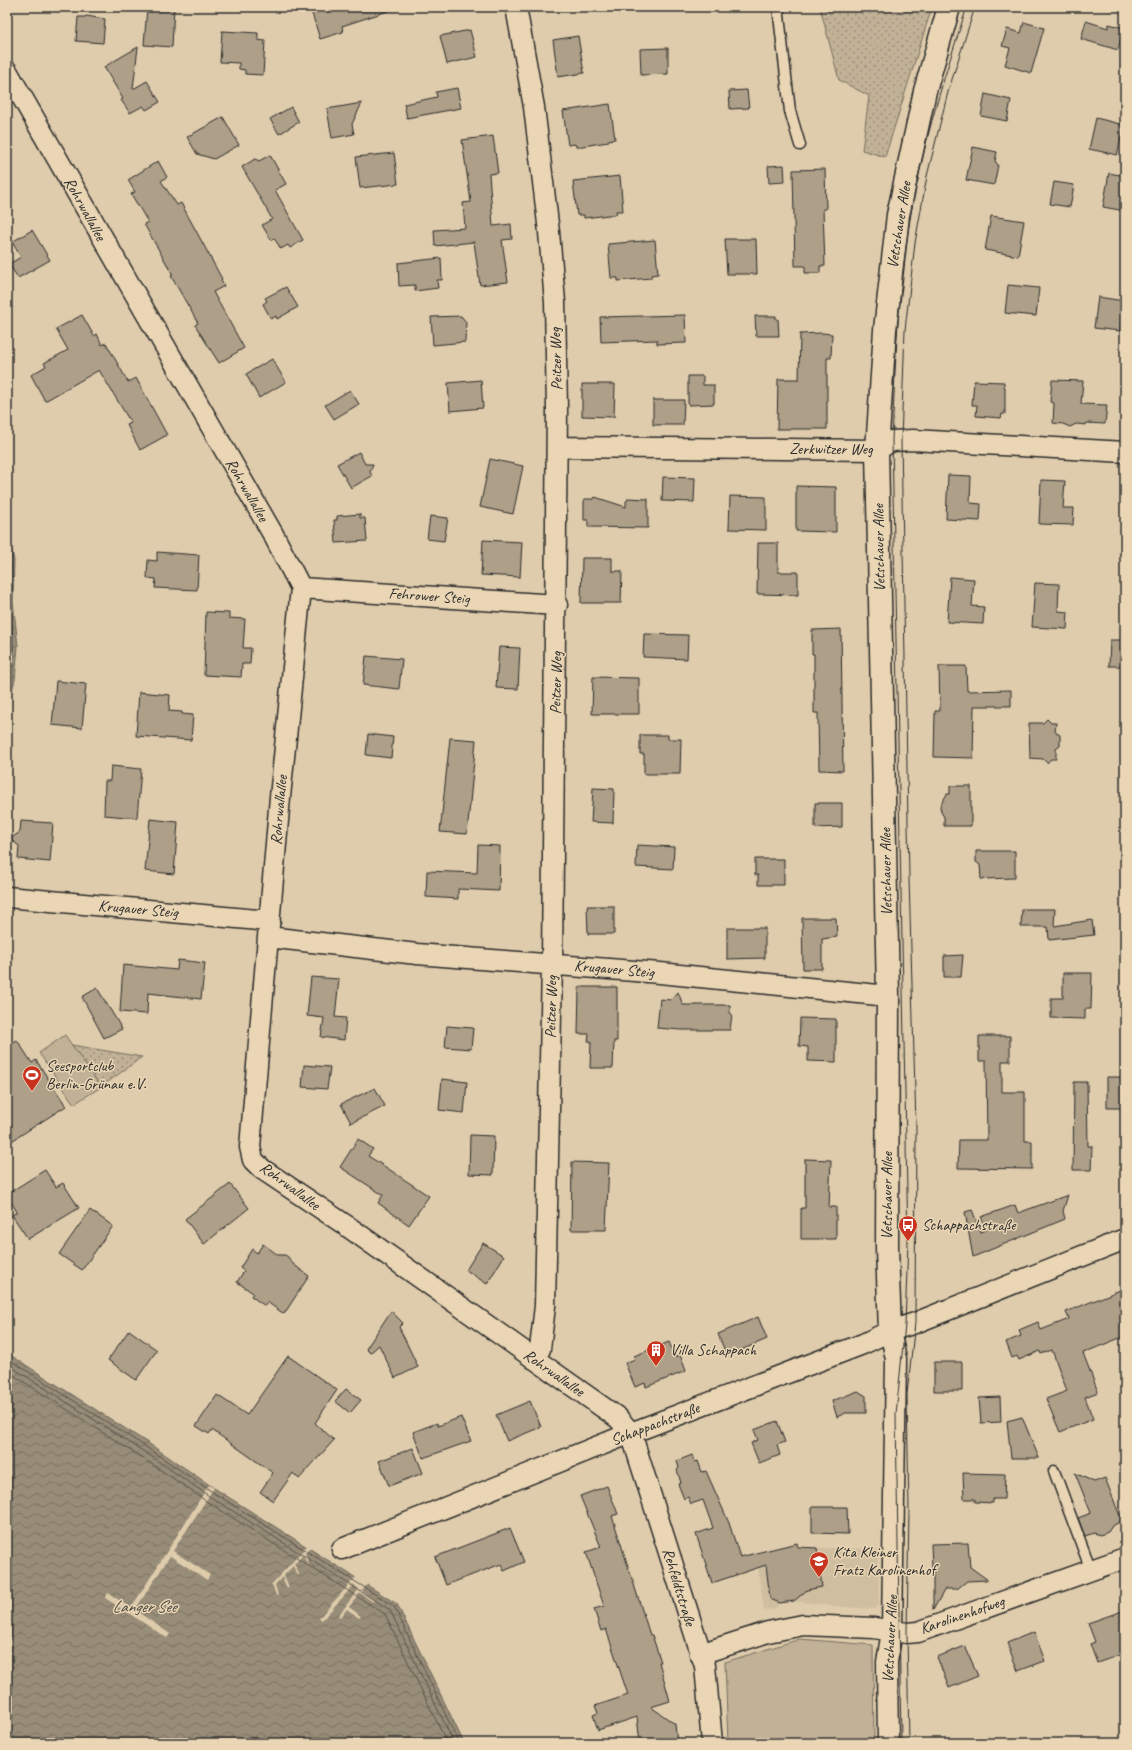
<svg xmlns="http://www.w3.org/2000/svg" width="1132" height="1750" viewBox="0 0 1132 1750" font-family="Caveat,sans-serif">
<style>
.built{fill:#d0bea1}
.grass{fill:url(#grass-dots);stroke:#766e60}
.green{fill:#c1b196;stroke:#766e60}
.water{fill:url(#water-waves);stroke:#6c6659}
.pier{fill:#dfccac}
.lines{fill:none;stroke-linecap:round;stroke-linejoin:round}
.shore{stroke:#57524a;stroke-width:1}
.building{fill:#ad9f88;stroke:#2b2b2b}
.service-casing{stroke:#2b2b2b;stroke-width:13}
.minor-casing{stroke:#2b2b2b;stroke-width:23}
.tertiary-casing{stroke:#2b2b2b;stroke-width:25}
.service{stroke:#ead6b4;stroke-width:10}
.minor{stroke:#ead6b4;stroke-width:20}
.tertiary{stroke:#ead6b4;stroke-width:22}
.tram{stroke:#2b2b2b;stroke-width:1}
.labels{text-anchor:middle;dominant-baseline:central;stroke-width:3;stroke-linejoin:round;paint-order:stroke}
.street-label{font-size:16px;fill:#2b2b2b;stroke:#ead6b4}
.poi-label{font-size:16px;fill:#2b2b2b;stroke:#ead6b4;text-anchor:start}
.water-label{font-size:17px;font-style:italic;fill:#46443e;stroke:#ead6b4}
</style>
<defs>
<pattern id="grass-dots" width="8" height="8" patternUnits="userSpaceOnUse"><rect width="8" height="8" fill="#c1b196"/><path d="M2 2h.1M6 6h.1" fill="none" stroke="#9d907b" stroke-width="1.8" stroke-linecap="round"/></pattern>
<pattern id="water-waves" width="16" height="10" patternUnits="userSpaceOnUse"><rect width="16" height="10" fill="#988d78"/><path d="M0 5q4-4 8 0t8 0" fill="none" stroke="#7c7363"/></pattern>
</defs>
<rect width="100%" height="100%" fill="#dfccac"/>
<filter id="ink" filterUnits="userSpaceOnUse"><feTurbulence type="fractalNoise" baseFrequency=".025" numOctaves="2"/><feDisplacementMap in="SourceGraphic" scale="8" xChannelSelector="R" yChannelSelector="G"/><feConvolveMatrix kernelMatrix="1 2 1 2 8 2 1 2 1" color-interpolation-filters="sRGB"/></filter>
<g filter="url(#ink)">
<path class="built" d="M781,1547L878,1549L879,1605L875,1609L831,1606L794,1601L779,1603L776,1608L764,1611L756,1554Z"/>
<path class="grass" d="M820,7H932L885,157L862,150L869,96L839,80Z
M72,1045L142,1057L101,1087Z"/>
<path class="green" d="M65,1035L101,1087L74,1104L39,1053Z
M800,1639L873,1645L874,1743H728L725,1662Z"/>
<path class="water" d="M7,531L14,560L13,601L18,646L15,680L7,707Z
M7,1353L151,1445L214,1488L397,1604L464,1743H7Z"/>
<path class="pier" d="M209,1485L214,1488L173,1551L210,1575L207,1580L170,1556L135,1610L170,1634L167,1638L105,1598L108,1593L131,1608Z
M307,1546L310,1548L305,1553L309,1565H308L303,1555L294,1564L299,1574L298,1576L293,1566L284,1575L289,1587L287,1588L282,1577L275,1585L278,1595L276,1596L273,1586L271,1585Z
M356,1577L368,1584L362,1591L374,1601L373,1602L360,1593L349,1607L361,1616L359,1618L347,1609L340,1618L338,1616L359,1589L354,1585L322,1620L319,1618Z"/>
<g class="lines">
<path class="shore" d="M7,548C11,566 8,584 10,603C12,634 17,663 7,694
M7,627L9,646L7,674
M7,1358L149,1449L211,1491L394,1606L459,1743
M7,1364L146,1453L209,1496L390,1610L454,1743
M7,1371L143,1458L206,1501L385,1614L447,1743"/>
</g>
<path class="building" d="M147,7H174L172,47L144,45Z
M310,7H390L391,10L342,26L343,32L320,39Z
M86,16L105,19L103,43L76,41L78,17H85Z
M1086,21L1108,28L1109,24L1124,28L1118,50L1081,39Z
M1024,22L1044,28L1031,73L1005,65L1010,48L1002,46L1007,29L1021,33Z
M470,30L477,57L447,64L440,36Z
M222,31L258,33V40L265,41L263,75L245,74V70L239,69V63L220,62Z
M578,36L584,73L558,77L553,40Z
M138,47L133,89L147,81L160,102L146,110L143,106L130,113L121,100L123,99L104,67Z
M668,48V74L641,75L640,49Z
M457,88L461,108L407,118L404,104L437,97L436,92Z
M747,90L749,108L730,109L729,91Z
M985,94L1011,100L1007,121L981,116Z
M362,103L352,124L354,134L332,138L327,109Z
M610,104L615,139L608,140V142L576,147L575,144L568,145L563,111Z
M291,107L299,122L279,134L270,119Z
M223,117L239,145L214,159L197,154L187,137Z
M1096,118L1124,125L1117,155L1089,149Z
M493,136L498,173L489,174L493,226L511,224L512,239L502,240L508,282L480,285L474,242L435,246L434,230L465,228L463,203L471,202L462,140Z
M973,147L997,152L995,161L998,165L994,185L966,180Z
M394,153L398,184L360,188L356,157Z
M270,155L286,184L275,190L303,240L290,248L288,245L281,249L274,238L271,240L262,225L272,219L242,167L255,159L259,161Z
M158,161L167,177L161,181L177,205L181,203L222,279L221,280L224,286L213,292L244,348L219,363L195,325L198,323L171,276L173,275L144,224L148,222L131,194L135,192L128,180Z
M784,165L785,182L769,183L768,166Z
M825,169L826,209H823L825,266H820V273H805V266H795L793,170Z
M1109,173L1125,176V211L1103,207Z
M620,176L623,211H616L617,214L584,218V215H577L573,181Z
M1054,182L1074,185L1070,207L1050,204Z
M991,216L1024,221L1018,256L985,250Z
M32,230L50,260L18,278L9,264L21,257L12,242Z
M725,239H756L757,274H727Z
M655,240L658,274L651,275V278L618,281V278H611L608,244Z
M441,258L442,280H437L438,288L415,291V285L399,286L398,263Z
M1008,285L1039,288L1036,316L1005,313Z
M286,287L298,307L277,319L276,316L271,319L263,304L267,301L265,298Z
M1098,297L1124,301L1120,331L1094,328Z
M82,315L94,336L97,334L102,345L106,343L128,382L136,378L167,435L140,450L127,425L131,423L99,370L45,401L31,375L46,366L44,363L68,350L56,329Z
M685,315L686,343L657,344V340L601,342L600,317Z
M461,316L466,322L465,342L433,345L431,317Z
M755,316H776V319H778L779,336H756Z
M822,333L832,334L831,358H827V429H777L778,379H799L800,334Z
M272,359L286,382L259,398L246,374Z
M688,376H703V385H714V404L688,405Z
M481,380L483,408L450,411L448,383Z
M1052,380L1083,381L1081,404L1107,405L1105,424L1086,423V425L1076,424L1070,427L1063,424L1053,423L1054,403L1050,402Z
M974,381L1004,382V387H1005V414H1002L1001,418L976,416L977,405H972Z
M582,384H615L614,417L582,416Z
M350,390L359,404L334,419L325,405Z
M653,400H684L683,425H653Z
M359,452L365,464H373L370,472L372,476L351,488L337,464Z
M490,459L523,466L513,514L480,507Z
M948,475L971,476L970,503L981,504L980,521L946,519Z
M663,477L695,478L694,502L662,501Z
M1041,480L1065,481L1063,508H1074L1073,525L1039,524Z
M796,486L836,487V532L796,531Z
M730,496L766,497V530L729,529Z
M595,497L626,507V501L628,500V498L648,499V528L588,527V520H584V499H594Z
M360,514V518H365L367,541L336,543L334,520H337V516Z
M430,516L448,518L444,541L427,539Z
M483,540L522,542L520,577L481,575Z
M758,543H778V572H798V595L757,594Z
M157,552L199,555L197,590L155,588L156,579L147,578L148,560L157,561Z
M582,558H612V571H622L621,603H581Z
M950,577L974,579L972,606L984,607L983,624L947,622Z
M1035,583L1059,584L1058,611L1068,612L1067,629L1032,627Z
M206,612L229,613V618L245,619L243,648H251L250,664H242L241,677L204,675Z
M841,629L843,771L819,770L818,713H814V654H812V630Z
M644,634L688,635L687,659L643,657Z
M1110,640H1125V666H1109Z
M499,647L520,648L518,689L496,688Z
M366,656L402,659L399,689L363,685Z
M939,666H966L967,691L1011,690V706H974L973,758L934,757L935,711H940Z
M593,677L639,678V714H592Z
M56,681L86,684L82,728L52,725Z
M139,692L170,695L169,711L182,712V714L193,715L191,740L136,736Z
M1047,719L1051,723H1056L1055,732L1060,735V746L1056,749V759H1051L1047,763L1043,759L1030,758L1029,723H1043Z
M368,734L393,737L391,758L366,755Z
M640,735H668V739H681L680,774H644V754H640Z
M450,738L476,740L467,834L440,832Z
M111,766L141,769L137,818L104,815L105,781H110Z
M950,786H971V826H944V817L941,812L940,806L947,794H950Z
M593,788L614,789L613,823L591,822Z
M815,803H842V827L815,828Z
M150,819L178,822L174,874L145,871Z
M21,821L53,823L50,862L18,859L19,846L10,839L20,832Z
M478,845L500,846L499,891L458,889V899L426,897L427,871L477,873Z
M637,845L674,847L673,869L636,867Z
M976,851H1015V878L981,879L980,865L976,862Z
M755,859H784V885H758V875H755Z
M587,906H614V934H588Z
M1022,909H1055L1054,926L1092,920L1094,935L1049,940L1048,927H1021Z
M802,918H836L837,937L822,939V969H803Z
M727,928H765V958L727,959Z
M963,955L961,977H944V956Z
M178,960L205,963L201,999L148,993L147,1014L120,1012L123,965L177,970Z
M1063,973H1092L1091,1009H1085V1019L1051,1018V998H1063Z
M311,977L339,979L335,1017L346,1018L344,1040L321,1037L324,1018L307,1016Z
M579,987H617V1041H614L613,1068H590L591,1041H588L589,1034H578Z
M97,988L122,1029L104,1038L82,997Z
M678,992L683,1005H730V1014H732L730,1030H681L657,1028L660,999L671,1000Z
M800,1018L836,1019V1062L808,1061V1047L799,1046Z
M447,1026L473,1028L471,1049L445,1047Z
M979,1036H1010V1061H1002V1092H1025V1141H1032V1169L958,1168L959,1140H987L986,1061H979Z
M17,1040L32,1063L36,1060L66,1106L7,1144V1046Z
M304,1065L330,1067L327,1089L302,1087Z
M1107,1077H1125V1108H1107Z
M442,1079L467,1082L464,1113L439,1110Z
M1074,1082H1087L1088,1146H1092L1091,1170H1073Z
M375,1088L385,1106L351,1123L341,1104Z
M470,1135L494,1136L493,1175L469,1174Z
M358,1139L373,1149L368,1156L387,1168L429,1196L409,1225L378,1203L383,1195L340,1167Z
M805,1159L831,1160L829,1207H836V1239H801V1208H805Z
M572,1162L609,1163L606,1230H571Z
M45,1170L56,1187L63,1183L79,1208L28,1239L12,1215L17,1212L7,1194Z
M230,1184L249,1208L204,1244L185,1219Z
M1068,1195L1063,1211L1065,1219L973,1257L965,1212L972,1210L981,1232L986,1230L981,1217L1015,1205L1018,1213Z
M90,1210L113,1226L82,1270L59,1254Z
M483,1243L504,1256L487,1284L466,1270Z
M263,1244L278,1255H285L288,1257L293,1264L309,1276L284,1314L267,1302L265,1306L251,1296L253,1293L237,1282L244,1271L240,1268L252,1249L257,1253Z
M1125,1288V1336L1083,1353L1098,1392L1085,1397L1093,1419L1060,1432L1046,1399L1067,1391L1052,1350L1041,1354L1040,1351L1019,1360L1017,1356L1012,1358L1006,1342L1021,1336L1019,1330L1038,1322L1041,1330L1069,1319L1066,1312Z
M391,1311L403,1323L399,1327L418,1367L395,1378L379,1345L370,1353L366,1349Z
M758,1317L767,1339L727,1356L718,1334Z
M129,1330L157,1350L136,1380L108,1360Z
M669,1342L675,1357L680,1355L686,1371L646,1387L645,1383L635,1387L625,1363L635,1359L634,1356Z
M288,1356L337,1390L315,1423L334,1440L299,1479L293,1473L273,1501L260,1492L273,1473L212,1430L209,1434L196,1426L217,1395L247,1415Z
M934,1362H962V1391H934Z
M346,1389L361,1400L350,1413L335,1401Z
M858,1391L866,1396V1413H845L837,1417L832,1401Z
M1000,1397L1001,1422L981,1423L979,1398Z
M530,1401L541,1427L507,1441L496,1415Z
M461,1417L471,1441L423,1458L413,1432L437,1423L438,1426Z
M1022,1417L1039,1458H1011L1007,1421Z
M777,1421L785,1442L777,1445L780,1455L759,1463L751,1443L758,1440L754,1430Z
M413,1448L423,1473L389,1486L379,1461Z
M692,1455L695,1462L698,1461L702,1472L706,1471L729,1523L740,1557L797,1543L798,1547L817,1548L822,1587L807,1590L794,1601L780,1603L770,1599L766,1565L712,1583L696,1534L713,1528L703,1500L691,1504L688,1497L684,1499L678,1484L681,1483L677,1470L679,1468L677,1461Z
M963,1473L1005,1474L1004,1499H993V1503L975,1502V1499H964Z
M1075,1473L1094,1482L1105,1478L1122,1521L1112,1526L1108,1532L1100,1535L1094,1533L1085,1536L1078,1518L1091,1513Z
M607,1486L618,1514L612,1516L650,1635H652L661,1662H659L670,1701L651,1707L675,1724L677,1743H640L637,1717L598,1730L593,1715L598,1713L595,1706L628,1695L606,1629L601,1631L594,1609L604,1606L586,1552L601,1547L580,1496Z
M812,1507H847L848,1534L812,1533Z
M510,1528L524,1562L504,1571L501,1564L446,1585L435,1557Z
M968,1543L970,1567L988,1580L967,1581L957,1589H945L933,1610V1568H932L931,1544Z
M1125,1610V1653L1097,1663L1090,1644L1095,1642L1088,1623Z
M1034,1632L1045,1661L1018,1671L1007,1643Z
M965,1646L978,1676L949,1688L937,1657Z"/>
<g class="lines">
<defs>
<path id="service" d="M778,7L790,111L800,145
M1054,1471L1091,1570"/>
<path id="minor" d="M516,7L534,107L549,232L555,302L557,410L552,964L545,1306L540,1349L534,1359
M7,71L274,536L301,588L280,797L250,1147L253,1160L262,1169L347,1226L618,1418L631,1433L705,1666L712,1743
M558,447L877,450L892,441L913,440L1125,452
M301,588L557,605
M7,897L270,921
M268,937L417,954L660,973L888,996
M342,1549L631,1433L863,1344L890,1331L915,1323L1125,1239
M700,1654L768,1632L803,1625L874,1628L907,1633L918,1632L1125,1558
M888,1743L887,1662L892,1631L896,1359L890,1331"/>
<path id="tertiary" d="M890,1331L887,1248L888,996L877,450L885,330L898,215L925,91L949,7"/>
</defs>
<use href="#service" class="service-casing"/>
<use href="#minor" class="minor-casing"/>
<use href="#tertiary" class="tertiary-casing"/>
<use href="#service" class="service"/>
<use href="#minor" class="minor"/>
<use href="#tertiary" class="tertiary"/>
<path class="tram" d="M901,1743L896,1414L905,1325L908,1242L892,441C895,373 897,306 907,239C918,159 942,83 967,7
M909,1743L907,1633L909,1510L907,1394L915,1323L916,1126L909,878L901,440L905,330L915,243L927,176L948,92L975,7"/>
</g>
</g>
<defs>
<symbol id="stadium-pin" viewBox="-11 -11 22 30"><path d="M0 17L-7.5 6A9.5 9.5 0 1 1 7.5 6Z" fill="#c8321e" stroke="#ead6b4"/><path d="M0-5a6.5 5 0 1 0 0 10a6.5 5 0 1 0 0-10ZM-3.5-1.8h7v3.6h-7Z" fill="#fff"/></symbol>
<symbol id="bus-pin" viewBox="-11 -11 22 30"><path d="M0 17L-7.5 6A9.5 9.5 0 1 1 7.5 6Z" fill="#c8321e" stroke="#ead6b4"/><path d="M-5-6H5V4H4V6H2V4H-2V6H-4V4H-5ZM-3.5-4V0h7V-4ZM-3.5 1.2v1.5H-2V1.2ZM2 1.2v1.5H3.5V1.2Z" fill="#fff"/></symbol>
<symbol id="building-pin" viewBox="-11 -11 22 30"><path d="M0 17L-7.5 6A9.5 9.5 0 1 1 7.5 6Z" fill="#c8321e" stroke="#ead6b4"/><path d="M-4-6H4V6H1V3H-1V6H-4ZM-2.5-4.3h1.7v1.8h-1.7ZM.8-4.3h1.7v1.8H.8ZM-2.5-1h1.7V.8h-1.7ZM.8-1h1.7V.8H.8Z" fill="#fff"/></symbol>
<symbol id="school-pin" viewBox="-11 -11 22 30"><path d="M0 17L-7.5 6A9.5 9.5 0 1 1 7.5 6Z" fill="#c8321e" stroke="#ead6b4"/><path d="M0-5L7-2L0 1L-7-2ZM-4 1L0 2.5L4 1V4Q0 6-4 4Z" fill="#fff"/></symbol>
</defs>
<g fill-rule="evenodd">
<use href="#stadium-pin" x="21" y="1064" width="22" height="30"/>
<use href="#bus-pin" x="897" y="1214" width="22" height="30"/>
<use href="#building-pin" x="645" y="1339" width="22" height="30"/>
<use href="#school-pin" x="808" y="1550" width="22" height="30"/>
</g>
<g class="labels">
<g class="street-label">
<text transform="translate(85 209) rotate(61)">Rohrwallallee</text>
<text transform="translate(899 225) rotate(-81)">Vetschauer Allee</text>
<text transform="translate(556 359) rotate(-92)">Peitzer Weg</text>
<text x="831" y="449">Zerkwitzer Weg</text>
<text transform="translate(247 490) rotate(60)">Rohrwallallee</text>
<text transform="translate(879 548) rotate(-91)">Vetschauer Allee</text>
<text transform="translate(429 596) rotate(4)">Fehrower Steig</text>
<text transform="translate(556 683) rotate(-89)">Peitzer Weg</text>
<text transform="translate(279 810) rotate(-85)">Rohrwallallee</text>
<text transform="translate(886 872) rotate(-91)">Vetschauer Allee</text>
<text transform="translate(138 909) rotate(5)">Krugauer Steig</text>
<text transform="translate(614 969) rotate(5)">Krugauer Steig</text>
<text transform="translate(551 1007) rotate(-89)">Peitzer Weg</text>
<text transform="translate(290 1186) rotate(36)">Rohrwallallee</text>
<text transform="translate(887 1196) rotate(-90)">Vetschauer Allee</text>
<text transform="translate(554 1373) rotate(35)">Rohrwallallee</text>
<text transform="translate(655 1424) rotate(-21)">Schappachstraße</text>
<text transform="translate(679 1587) rotate(73)">Rehfeldtstraße</text>
<text transform="translate(962 1615) rotate(-19)">Karolinenhofweg</text>
<text transform="translate(890 1639) rotate(-87)">Vetschauer Allee</text>
</g>
<g class="poi-label">
<text x="46" y="1066">Seesportclub<tspan x="46" dy="18">Berlin-Grünau e.V.</tspan></text>
<text x="922" y="1225">Schappachstraße</text>
<text x="670" y="1350">Villa Schappach</text>
<text x="833" y="1552">Kita Kleiner<tspan x="833" dy="18">Fratz Karolinenhof</tspan></text>
</g>
<g class="water-label">
<text x="144" y="1606">Langer See</text>
</g>
</g>
<rect width="1132" height="1750" fill="none" stroke="#ead6b4" stroke-width="24"/>
<rect x="12" y="12" width="1108" height="1726" fill="none" stroke="#2b2b2b" stroke-width="1.5" filter="url(#ink)"/>
</svg>
